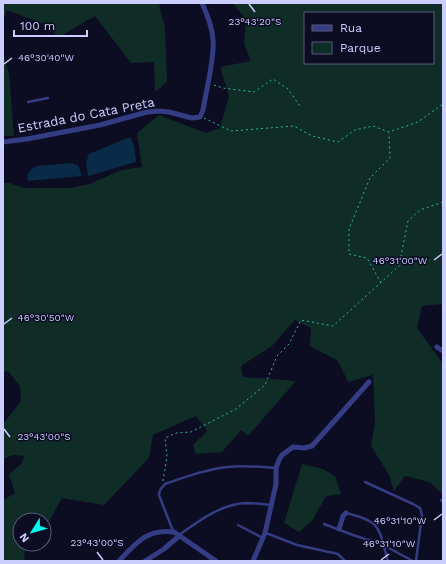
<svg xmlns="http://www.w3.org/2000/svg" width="446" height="564" viewBox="0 0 446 564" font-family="'Work Sans',sans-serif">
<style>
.green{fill:#0f2c27;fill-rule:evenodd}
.water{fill:#092b48}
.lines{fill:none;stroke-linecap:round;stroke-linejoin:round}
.path{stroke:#27b99b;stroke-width:1;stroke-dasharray:2 3;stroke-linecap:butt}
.service{stroke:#343d83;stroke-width:2.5}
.minor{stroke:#343d83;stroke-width:5}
.ticks{fill:none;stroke:#ccceff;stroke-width:1.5}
.labels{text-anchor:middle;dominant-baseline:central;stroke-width:3;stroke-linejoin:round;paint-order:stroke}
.street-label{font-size:13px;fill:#ccceff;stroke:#0c0c22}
.ticks-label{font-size:10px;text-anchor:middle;fill:#ccceff;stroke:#0c0c22;stroke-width:3;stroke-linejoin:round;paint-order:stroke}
</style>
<rect width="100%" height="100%" fill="#0c0c22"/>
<path class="green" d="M3,3H159L160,9L165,27L167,82L155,92L154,62L131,63L95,16L59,37L46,25L7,10L3,20Z
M233,3H443V304L422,306L417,328L443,364V495L430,482L405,476L394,491L389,475L371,446L375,421L373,375L348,382L338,361L310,346L311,328L295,320L272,346L241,366L243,377L296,381L248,436L241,430L222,452L196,454L193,445L207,431L196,416L153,435L149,458L104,505L62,498L44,530V520H20V544H31L25,549L24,561H3V500L15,493L9,474L22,463L24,456L13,455L3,459V424L21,401L20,386L8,371L3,372V183H9L25,188H70L90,184L121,170L142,167L137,133L159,115L206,133L220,128L229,96L220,67L251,61L244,44L246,20ZM305,13H433V63H305Z
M3,56L9,74L14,136H3Z
M302,464L323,469L335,476L341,494L326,496L312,521L299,532L284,523Z"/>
<path class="water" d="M130,137L134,145L136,162L88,176L86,163L89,154Z
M71,163L78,165L82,176L28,181C26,173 30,169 37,166Z"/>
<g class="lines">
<path class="path" d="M214,85L223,88L254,92L273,79L288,89L300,106
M204,118L231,131L294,126L312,136L338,142L355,130L373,126L389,132L418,122L443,104
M381,283L367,258L349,254V229L370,178L390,158L389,133
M163,481L167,456L165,438L176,433L191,432L236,409L265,385L277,356L289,344L301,320L333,326L399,266L408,221L420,210L443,202"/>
<path class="service" d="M28,102L48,98
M365,482L413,504L420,508L422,515L416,561
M441,500L443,502
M346,513C383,522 378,528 388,561
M324,524L353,535L383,545L413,561
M238,525L263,538
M173,531L159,495L160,490L165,484C185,477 207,469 228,467C244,465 260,467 276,468
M266,533L297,545L338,554L345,561
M179,535C199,521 221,504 246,503C254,503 263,504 271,505"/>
<path class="minor" d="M3,142L27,139L100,125L147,112L158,111L169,112L192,118L200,117L203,110C206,91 215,57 213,39C212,26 207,14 202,3
M437,347L443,351
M339,529L343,516L346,513
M119,561C136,543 148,528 174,532L216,561
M145,561L164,549L179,536
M253,561L265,533L276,484V468L279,460L282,455L293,447L304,448L312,446L369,382"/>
</g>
<path class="ticks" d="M249,4L255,12M4,64L12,58M434,260L442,254M4,324L12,318M4,429L10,437M434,520L442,514M97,552L103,560M381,560L389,554"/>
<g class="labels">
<g class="street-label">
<text transform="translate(86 115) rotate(-11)">Estrada do Cata Preta</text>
</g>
</g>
<g class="ticks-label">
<text x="255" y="25">23°43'20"S</text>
<text x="46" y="61">46°30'40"W</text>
<text x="400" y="264">46°31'00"W</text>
<text x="46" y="321">46°30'50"W</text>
<text x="44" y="440">23°43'00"S</text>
<text x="400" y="524">46°31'10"W</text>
<text x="97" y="546">23°43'00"S</text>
<text x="389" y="547">46°31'10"W</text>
</g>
<rect width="446" height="564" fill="none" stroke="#ccceff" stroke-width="8"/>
<rect x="304" y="12" width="130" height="52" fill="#0c0c22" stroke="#595a7a"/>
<rect x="312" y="25" width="20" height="6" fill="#343d83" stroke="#595a7a"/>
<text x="340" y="32" font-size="12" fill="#ccceff">Rua</text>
<rect x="312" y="42" width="20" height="12" fill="#0f2c27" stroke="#595a7a"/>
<text x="340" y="52" font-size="12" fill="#ccceff">Parque</text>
<g transform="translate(32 532) rotate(233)"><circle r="19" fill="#0c0c22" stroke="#595a7a"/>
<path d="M0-3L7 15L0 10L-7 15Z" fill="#00f7ec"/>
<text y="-6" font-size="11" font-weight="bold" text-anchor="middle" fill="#ccceff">N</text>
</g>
<path d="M14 30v6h73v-6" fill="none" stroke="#ccceff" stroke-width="2"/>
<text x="20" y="30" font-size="12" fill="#ccceff" stroke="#0c0c22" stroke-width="3" paint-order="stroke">100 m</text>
</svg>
